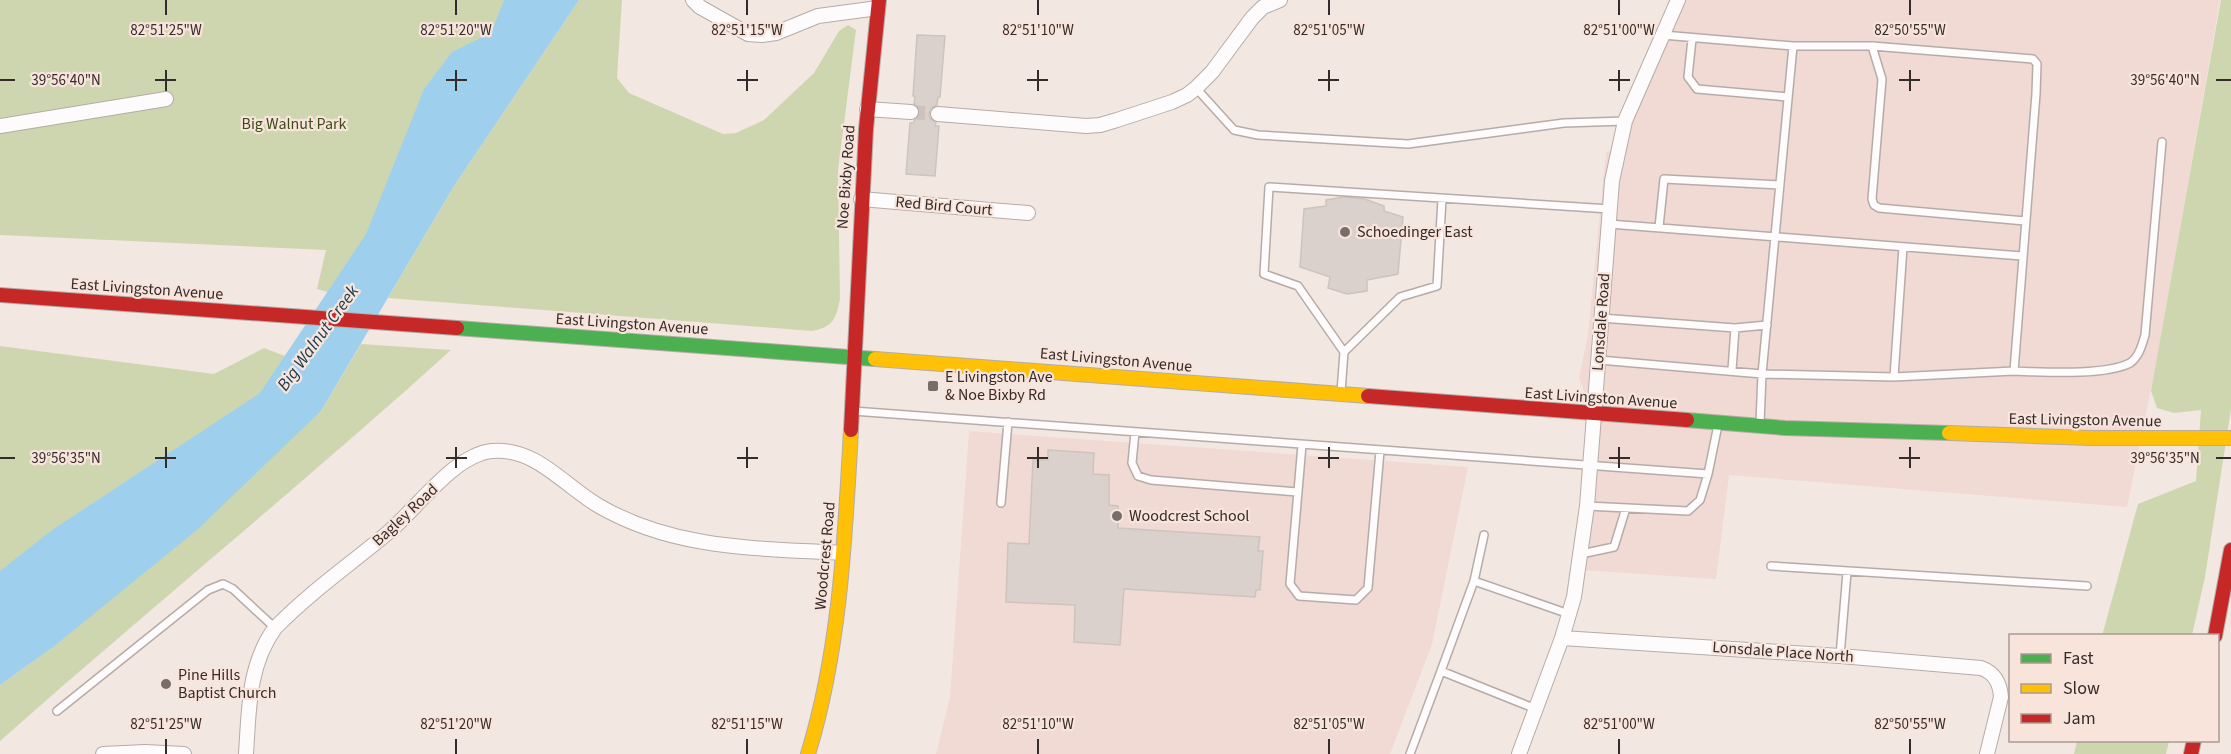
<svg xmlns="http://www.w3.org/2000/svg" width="2231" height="754" viewBox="0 0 2231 754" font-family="'Source Sans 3',sans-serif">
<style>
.built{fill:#f0dad3}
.green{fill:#ced6b0}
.water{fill:#9ed0ee}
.building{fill:#dad1cc;stroke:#ccc4bf;stroke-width:1.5}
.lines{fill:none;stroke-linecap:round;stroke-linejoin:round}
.street-tunnel{stroke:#cdc2bd;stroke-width:14;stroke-dasharray:14 7;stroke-linecap:butt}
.lane-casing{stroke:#b5aca8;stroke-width:10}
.street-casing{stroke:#b5aca8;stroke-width:16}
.fast-casing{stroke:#b5aca8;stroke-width:16}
.slow-casing{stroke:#b5aca8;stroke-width:16}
.jam-casing{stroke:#b5aca8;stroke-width:16}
.lane{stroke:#fdfbfb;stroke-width:7}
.street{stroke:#fdfbfb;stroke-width:14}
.fast{stroke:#4caf50;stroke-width:14}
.slow{stroke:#ffc107;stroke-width:14}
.jam{stroke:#c62828;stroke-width:14}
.ticks{fill:none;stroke:#342c2a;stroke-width:2}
.poi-dot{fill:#776d6a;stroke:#f9e4dc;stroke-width:2}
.labels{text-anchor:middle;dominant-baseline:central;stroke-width:4.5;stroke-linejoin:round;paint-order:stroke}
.park-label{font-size:16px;fill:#3c4d1a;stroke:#f9e4dc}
.street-label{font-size:16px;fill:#342c2a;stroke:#f9e4dc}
.poi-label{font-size:16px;fill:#342c2a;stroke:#f9e4dc;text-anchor:start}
.water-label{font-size:18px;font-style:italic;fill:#193b4e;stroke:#f9e4dc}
.ticks-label{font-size:15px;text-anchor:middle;fill:#342c2a;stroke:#f9e4dc;stroke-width:4.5;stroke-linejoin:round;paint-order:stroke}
</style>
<rect width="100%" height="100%" fill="#f3e7e2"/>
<path class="built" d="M1673,0H2220L2158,354L2127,507L1729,475L1716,579L1582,570L1594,417L1579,378L1588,334L1606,152L1619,150Z
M969,431L1468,467L1432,644L1390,754H936L950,697Z"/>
<path class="green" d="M0,0H518L397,224L355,251L328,292L317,289L326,250L0,235Z
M579,0H622L617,78L629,93L723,134L736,133L764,120L814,73L839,31L848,25L856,30L838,170L840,299C836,319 833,327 812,331L388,298L454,186Z
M2221,0H2231V409L2205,577L2192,635L2102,636L2138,504L2196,481L2201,410L2174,413L2157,408L2151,391Z
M361,344L451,350C304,483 149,609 0,741V685L52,648L321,411Z
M0,346L214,374L264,348L285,356L269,381L289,384L0,623Z
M2077,741V740L2169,741L2166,754H2074Z"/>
<path class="water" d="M504,0H579L454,186L321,411L197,530L52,648L0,685V571L52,530L260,393L366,234L424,89L452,52L491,33Z"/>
<path class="building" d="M917,35L945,36L940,97H938L937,105L931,108L929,114L930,118L936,123L935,126H939L935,176L906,174L910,123H913L920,113L919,108L914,104L915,96H913Z
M1344,197L1365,199L1384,206V211L1403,217L1398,274L1367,280V291L1347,294L1328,288L1330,277L1300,267L1304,209L1326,206V200Z
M1048,450L1094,453L1093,474L1109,475V505L1118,506V528L1260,537L1258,551H1263L1260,590H1256L1255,597L1124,589L1120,645L1074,642L1075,605L1006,602L1008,543L1029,544L1033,460H1048Z"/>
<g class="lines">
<path class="street-tunnel" d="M911,112L938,114"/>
<defs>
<path id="lane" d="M1663,35L1793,46H1872L2033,59L2037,64L2036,94L2014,371C2044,372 2104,376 2130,363C2139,357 2142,345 2145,335L2162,142
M1692,39L1688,77L1697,89L1788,97
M1872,46L1882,79L1872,199L1874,205L1879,208L2025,221
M1196,88L1234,130L1258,135L1408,144L1564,123L1625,121
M1609,224L2022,256
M1659,227L1664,179L1780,185
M1601,318L1735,328L1767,325
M1344,352L1400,297L1437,286L1442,199
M1599,360L1762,374L1894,377L2014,371
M1732,370L1735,328
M1894,377L1903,247
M1341,392L1344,352L1298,286L1264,274L1269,187L1610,209
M853,411L1708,474L1718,425
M1760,423L1762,374L1793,46
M1135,432L1132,463L1138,476L1151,480L1297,492
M1302,445L1290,584L1299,596L1356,600L1368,588L1380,451
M1001,503L1008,422
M1587,506L1688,511L1700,500L1708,474
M1484,535L1474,581L1441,671L1536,709
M1581,554L1614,547L1626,508
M1771,566L2087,586
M1474,581L1569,614
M1840,656L1847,572
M57,711L208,590L223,584L233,589L275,628
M1410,754L1441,671"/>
<path id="street" d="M693,0L700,7L748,34L762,35L776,33L818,16L878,8
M867,109L911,112
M938,114L1086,126L1100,125L1117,120L1172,102L1187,95L1196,88L1212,72L1252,18L1263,7L1280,0
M0,126L166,99
M861,199L1028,213
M1562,638L1840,656L1981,668C1995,673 2000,683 2001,697L1987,754
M103,754L145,752L184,754
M246,754C249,710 248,665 275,628C310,592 352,563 390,531C412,511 432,486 455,468C465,460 480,452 492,451C536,447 564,486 599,506C675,550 757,548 842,553
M1519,754L1562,638L1574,597L1587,506L1612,181L1625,121L1678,0"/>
<path id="fast" d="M457,328L875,359
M1687,420L1785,428L1949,433"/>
<path id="slow" d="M875,359L1368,396
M1949,433L2091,438H2231
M808,754C840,650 845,539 851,430"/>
<path id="jam" d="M0,295L457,328
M1368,396L1687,420
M851,430L866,129L879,0
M2215,636L2231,550
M2191,754L2194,740"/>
</defs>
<use href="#lane" class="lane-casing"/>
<use href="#street" class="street-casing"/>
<use href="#fast" class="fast-casing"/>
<use href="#slow" class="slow-casing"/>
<use href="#jam" class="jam-casing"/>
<use href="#lane" class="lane"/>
<use href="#street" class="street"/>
<use href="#fast" class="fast"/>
<use href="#slow" class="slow"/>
<use href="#jam" class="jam"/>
</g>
<path class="ticks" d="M166,0V15M456,0V15M747,0V15M1038,0V15M1329,0V15M1619,0V15M1910,0V15M166,70V91M456,70V91M747,70V91M1038,70V91M1329,70V91M1619,70V91M1910,70V91M0,80H15M155,80H176M446,80H467M737,80H758M1027,80H1048M1318,80H1339M1609,80H1630M1899,80H1920M2216,80H2231M166,447V468M456,447V468M747,447V468M1038,447V468M1329,447V468M1619,447V468M1910,447V468M0,458H15M155,458H176M446,458H467M737,458H758M1027,458H1048M1318,458H1339M1609,458H1630M1899,458H1920M2216,458H2231M166,739V754M456,739V754M747,739V754M1038,739V754M1329,739V754M1619,739V754M1910,739V754"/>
<g class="poi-dot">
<circle cx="1345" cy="232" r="6"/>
<rect x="927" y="380" width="12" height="12" rx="3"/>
<circle cx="1117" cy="516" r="6"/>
<circle cx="166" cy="684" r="6"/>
</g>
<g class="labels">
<g class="park-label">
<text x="294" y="124">Big Walnut Park</text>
</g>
<g class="street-label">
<text transform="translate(846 177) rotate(-86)">Noe Bixby Road</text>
<text transform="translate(944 206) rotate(5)">Red Bird Court</text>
<text transform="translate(147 289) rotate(4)">East Livingston Avenue</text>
<text transform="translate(1601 322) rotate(-86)">Lonsdale Road</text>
<text transform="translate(632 324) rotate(4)">East Livingston Avenue</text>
<text transform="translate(1116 360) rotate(5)">East Livingston Avenue</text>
<text transform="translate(1601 398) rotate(4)">East Livingston Avenue</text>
<text transform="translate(2085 420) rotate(1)">East Livingston Avenue</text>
<text transform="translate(405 515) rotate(-43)">Bagley Road</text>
<text transform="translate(825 556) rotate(-85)">Woodcrest Road</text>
<text transform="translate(1783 652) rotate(4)">Lonsdale Place North</text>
</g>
<g class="poi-label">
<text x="1357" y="232">Schoedinger East</text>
<text x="945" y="377">E Livingston Ave<tspan x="945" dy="18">&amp; Noe Bixby Rd</tspan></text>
<text x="1129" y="516">Woodcrest School</text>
<text x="178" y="675">Pine Hills<tspan x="178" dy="18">Baptist Church</tspan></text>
</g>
<g class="water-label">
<text transform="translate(318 338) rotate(-54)">Big Walnut Creek</text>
</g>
</g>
<g class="ticks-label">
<text x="166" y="35">82°51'25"W</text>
<text x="456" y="35">82°51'20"W</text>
<text x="747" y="35">82°51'15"W</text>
<text x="1038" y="35">82°51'10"W</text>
<text x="1329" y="35">82°51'05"W</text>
<text x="1619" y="35">82°51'00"W</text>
<text x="1910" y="35">82°50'55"W</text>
<text x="66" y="85">39°56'40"N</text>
<text x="2165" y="85">39°56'40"N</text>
<text x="66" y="463">39°56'35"N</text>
<text x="2165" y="463">39°56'35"N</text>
<text x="166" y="729">82°51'25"W</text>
<text x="456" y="729">82°51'20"W</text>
<text x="747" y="729">82°51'15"W</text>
<text x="1038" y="729">82°51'10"W</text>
<text x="1329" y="729">82°51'05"W</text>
<text x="1619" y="729">82°51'00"W</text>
<text x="1910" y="729">82°50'55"W</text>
</g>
<rect x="2009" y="634" width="210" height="108" fill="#f9e4dc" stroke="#aa9a95" stroke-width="1.5"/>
<rect x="2021" y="654" width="30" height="9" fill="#4caf50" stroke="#aa9a95" stroke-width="1.5"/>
<text x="2063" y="664" font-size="18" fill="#342c2a">Fast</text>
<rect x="2021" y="684" width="30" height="9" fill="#ffc107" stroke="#aa9a95" stroke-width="1.5"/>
<text x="2063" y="694" font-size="18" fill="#342c2a">Slow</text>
<rect x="2021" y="714" width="30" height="9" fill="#c62828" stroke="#aa9a95" stroke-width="1.5"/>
<text x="2063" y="724" font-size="18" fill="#342c2a">Jam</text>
</svg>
